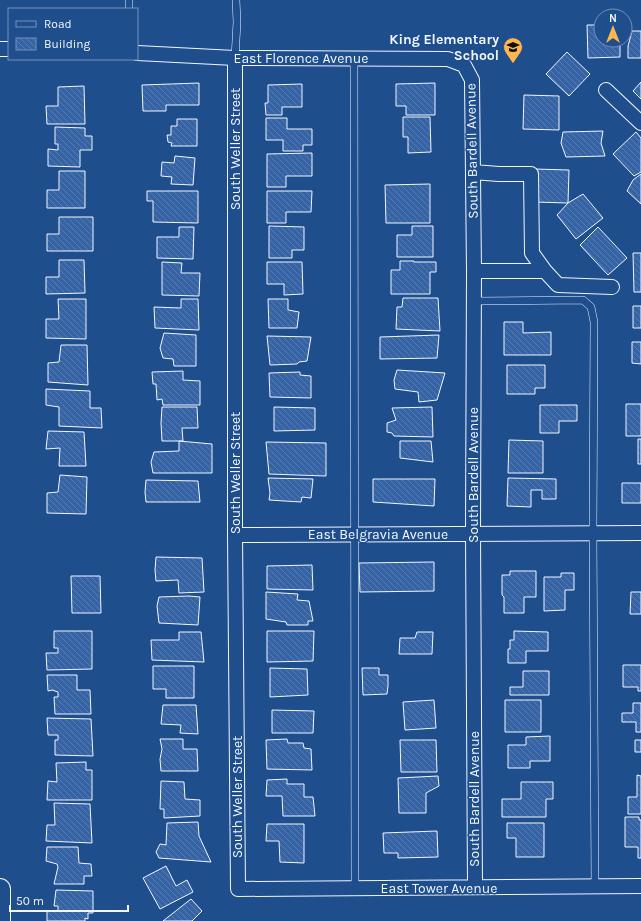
<svg xmlns="http://www.w3.org/2000/svg" width="641" height="921" viewBox="0 0 641 921" font-family="Karla,sans-serif">
<style>
.building{fill:url(#building-back-hatch);stroke:#f2f6ff}
.lines{fill:none;stroke-linecap:round;stroke-linejoin:round}
.lane-casing{stroke:#f2f6ff;stroke-width:8}
.street-casing{stroke:#f2f6ff;stroke-width:16}
.secondary-casing{stroke:#f2f6ff;stroke-width:22}
.lane{stroke:#1f4e8c;stroke-width:7}
.street{stroke:#1f4e8c;stroke-width:14}
.secondary{stroke:#1f4e8c;stroke-width:20}
.labels{text-anchor:middle;dominant-baseline:central;stroke-width:3;stroke-linejoin:round;paint-order:stroke}
.poi-label{font-size:14px;font-weight:bold;fill:#f2f6ff;stroke:#1f4e8c;text-anchor:end}
.street-label{font-size:14px;fill:#f2f6ff;stroke:#1f4e8c}
</style>
<defs>
<pattern id="building-back-hatch" width="6" height="6" patternUnits="userSpaceOnUse"><rect width="6" height="6" fill="#3563a3"/><path d="M-1 5l2 2M0 0l6 6M5-1l2 2" fill="none" stroke="#537ab1"/></pattern>
</defs>
<rect width="100%" height="100%" fill="#1f4e8c"/>
<path class="building" d="M587,25H601V40H620V57L588,58Z
M632,31H641V58H628V46Z
M567,52L590,74L569,96L546,74Z
M641,82V99L633,91Z
M199,83V105H166V111H143L142,85Z
M435,83V115H406V106H396V84Z
M302,84V107H282V115H266L265,103H268V85Z
M84,86L85,124H47L46,106H58V87Z
M524,95L559,96V130L523,129Z
M403,117H430L431,152L408,153V137H403Z
M266,118H287V129H312V145H303V151H283V140H266Z
M177,119H197V146H171L172,143L168,142L167,135H171V126H177Z
M55,127L85,128V136H92V150H80V167L48,166V149L58,150V144H55Z
M603,131L601,143L605,156L566,157L561,143L563,132Z
M636,132L641,138V172L634,176L613,154Z
M312,153V176H286V187H267V154Z
M175,156L195,158L193,185L171,184L172,177L161,176L162,162L174,163Z
M535,169L569,170L568,203L535,202Z
M59,171H85V208H47V190H59Z
M641,174V204L627,191L633,180Z
M430,184V223H386L385,185Z
M147,191H198V223L153,222V201H147Z
M267,191H312L311,212H286V223H267Z
M583,194L603,218L576,239L557,215L568,203Z
M59,217H93V251H47V234H59Z
M269,226L304,227V250H292V258H269Z
M412,226H433V257H397V235H412Z
M179,227H194L193,259L157,258V237H179Z
M598,227L627,258L608,275L580,245Z
M633,253H641V292H634Z
M59,260H84L85,293L46,294V277H59Z
M400,261H414V262H436V272H430V294H391V270H400Z
M162,262L182,263L181,273H200L199,296L162,295Z
M267,262H302L303,294L284,295V284H267Z
M403,298H438L440,331L396,329L397,307H402Z
M58,299H86V339L46,338V319H59Z
M181,299H198L199,330L155,328L154,307L181,308Z
M268,299H288V310L299,312L297,328H269Z
M633,306H641V328H633Z
M504,322H523V333L551,332V355H504Z
M164,333L196,335V366H174L173,359L163,358L160,348Z
M439,335L437,358L380,359V337Z
M267,336L311,337L307,361L299,362L297,364L270,365Z
M632,342H641V364L632,363Z
M61,345H87L88,385L48,382V363L59,362Z
M507,365H545V388H535V394H507Z
M397,370L445,373L437,400L419,402L418,392L395,389L394,380Z
M183,371V380L200,381V405H163L162,399L157,400L156,384H153L152,372Z
M300,372V375L311,376V398L270,397L269,373Z
M46,389L90,391V408H101L102,428L59,426V407L46,405Z
M626,404H641V436H626Z
M540,405H577V421H559V433H540Z
M162,407H197L198,428H182L183,441H162L161,423Z
M274,407L315,408V430L274,431Z
M432,407L433,437L394,436L392,433L387,432V423L396,420L392,408Z
M48,431L84,432L86,466H59L60,448L46,449Z
M638,439H641V464H638Z
M509,440L543,441V473H508Z
M179,441L212,444V473H153L151,462L154,452L179,451Z
M400,441H431L433,462L400,458Z
M266,442L326,443V476L269,474Z
M60,475L87,477L86,514L47,513V493L58,492Z
M268,478L313,479L311,498L302,497L301,502L269,500L270,493Z
M508,478L556,479V499H542V490H531V507L507,506Z
M373,479H435L434,506L373,502Z
M146,480L198,481L200,502H146L145,492Z
M622,483H641V503H622Z
M156,557L202,558L204,592L179,593L178,580L156,581L155,570Z
M434,562V591L360,592L359,563Z
M312,565L313,590L267,589V566Z
M510,571H536V597H524V613H504V597L502,595V575H510Z
M561,573H574V590H565V610L544,611V577H561Z
M71,576H100L101,613H72Z
M266,592L298,594L297,600L309,601L313,621H308V625H287L286,622L266,619Z
M631,592H641V614H630Z
M189,596L200,597L198,625L159,623L157,606L159,597Z
M54,631H92V669L47,670L46,653H58V648H54Z
M267,631H314L313,661L267,662Z
M514,631L548,632V651H526V663H508V649H510V640H514Z
M179,632H201L204,662L152,660L151,640H179Z
M417,632H433L432,654H399L400,638H415Z
M623,665H641V691H638V687H623Z
M153,666H194V698H166V689H153Z
M270,668L307,669L308,695L270,697Z
M362,668H379V675H388V686L387,694L363,695Z
M523,671H549V695H510V687H523Z
M47,675H77V690H90L91,714H55L54,697H58V692L52,690L48,691Z
M434,700L436,728L405,730L403,702Z
M505,700H541V732H505Z
M633,703H641V732H636V722H622V713H633Z
M163,705H196L198,734L180,733L181,725L161,724Z
M272,710L314,711L313,733H272Z
M47,718L91,719L93,756L55,755V740H58V735H48Z
M550,736V761H530V768H508V745H526V737Z
M160,739H183V749H197L198,771H161L160,759L162,749Z
M287,739L288,743H303L304,748L311,749L312,770L267,769L266,740Z
M400,740H436L437,772H401Z
M635,740H641V752H635Z
M86,762V770H92V800H47L48,781L57,782L56,763Z
M637,775L641,776V814H628V797H637Z
M438,776L439,786L426,793V813H399L398,778Z
M287,779V784H304V797H313L315,816H283L282,796H266L267,780Z
M161,781L184,782L185,799L200,800V816L164,818V809H160Z
M521,782H553V799H546V817H502V799H521Z
M54,803L90,804L92,843L46,841L47,825H55Z
M625,817H639V820H641V858H638V847H625Z
M198,822L199,836L211,862L159,858L156,852L160,844L166,845L167,823Z
M507,823H544V857H516V838H507Z
M267,824H304V863L280,862L279,841H266Z
M437,831L438,857L398,858V853H384L383,833Z
M47,847H78L79,863L91,864L92,876H84V884H54L58,867L57,864L46,861Z
M166,866L176,886L187,880L193,892L160,909L143,878Z
M56,890L93,891V913H88V919L85,918V921H47V911H58V906H54Z
M191,899L202,911L192,921H163Z"/>
<g class="lines">
<defs>
<path id="lane" d="M129,9V0
M235,58L237,22L236,0
M354,58L355,888
M474,301L583,300L591,307L594,322L593,533L595,886"/>
<path id="street" d="M0,49H9
M137,53L235,58L448,59L464,65L472,80L474,271L473,533L475,887
M235,58V535L238,889L641,886
M606,90L641,123
M473,172L499,174H531L532,253L545,271L558,285L612,287
M474,271H545
M235,535L641,533"/>
<path id="secondary" d="M0,889V921"/>
</defs>
<use href="#lane" class="lane-casing"/>
<use href="#street" class="street-casing"/>
<use href="#secondary" class="secondary-casing"/>
<use href="#lane" class="lane"/>
<use href="#street" class="street"/>
<use href="#secondary" class="secondary"/>
</g>
<defs>
<symbol id="school-pin" viewBox="-11 -11 22 30"><path d="M0 17L-7.5 6A9.5 9.5 0 1 1 7.5 6Z" fill="#ffb74d" stroke="#1f4e8c"/><path d="M0-5L7-2L0 1L-7-2ZM-4 1L0 2.5L4 1V4Q0 6-4 4Z" fill="#111"/></symbol>
</defs>
<g fill-rule="evenodd">
<use href="#school-pin" x="502" y="36" width="22" height="30"/>
</g>
<g class="labels">
<g class="poi-label">
<text x="499" y="39">King Elementary<tspan x="499" dy="16">School</tspan></text>
</g>
<g class="street-label">
<text x="301" y="58">East Florence Avenue</text>
<text transform="translate(235 149) rotate(-90)">South Weller Street</text>
<text transform="translate(472 151) rotate(-91)">South Bardell Avenue</text>
<text transform="translate(235 473) rotate(-90)">South Weller Street</text>
<text transform="translate(473 475) rotate(-90)">South Bardell Avenue</text>
<text x="378" y="534">East Belgravia Avenue</text>
<text transform="translate(237 797) rotate(-90)">South Weller Street</text>
<text transform="translate(474 799) rotate(-90)">South Bardell Avenue</text>
<text x="439" y="888">East Tower Avenue</text>
</g>
</g>
<rect x="8" y="8" width="130" height="52" fill="#1f4e8c" stroke="#7391ba"/>
<rect x="16" y="21" width="20" height="6" fill="#1f4e8c" stroke="#7391ba"/>
<text x="44" y="28" font-size="12" fill="#f2f6ff">Road</text>
<rect x="16" y="38" width="20" height="12" fill="url(#building-back-hatch)" stroke="#7391ba"/>
<text x="44" y="48" font-size="12" fill="#f2f6ff">Building</text>
<g transform="translate(613 28)"><circle r="19" fill="#1f4e8c" stroke="#7391ba"/>
<path d="M0-3L7 15L0 10L-7 15Z" fill="#ffb74d"/>
<text y="-6" font-size="11" font-weight="bold" text-anchor="middle" fill="#f2f6ff">N</text>
</g>
<path d="M10 905v6h118v-6" fill="none" stroke="#f2f6ff" stroke-width="2"/>
<text x="16" y="905" font-size="12" fill="#f2f6ff" stroke="#1f4e8c" stroke-width="3" paint-order="stroke">50 m</text>
</svg>
